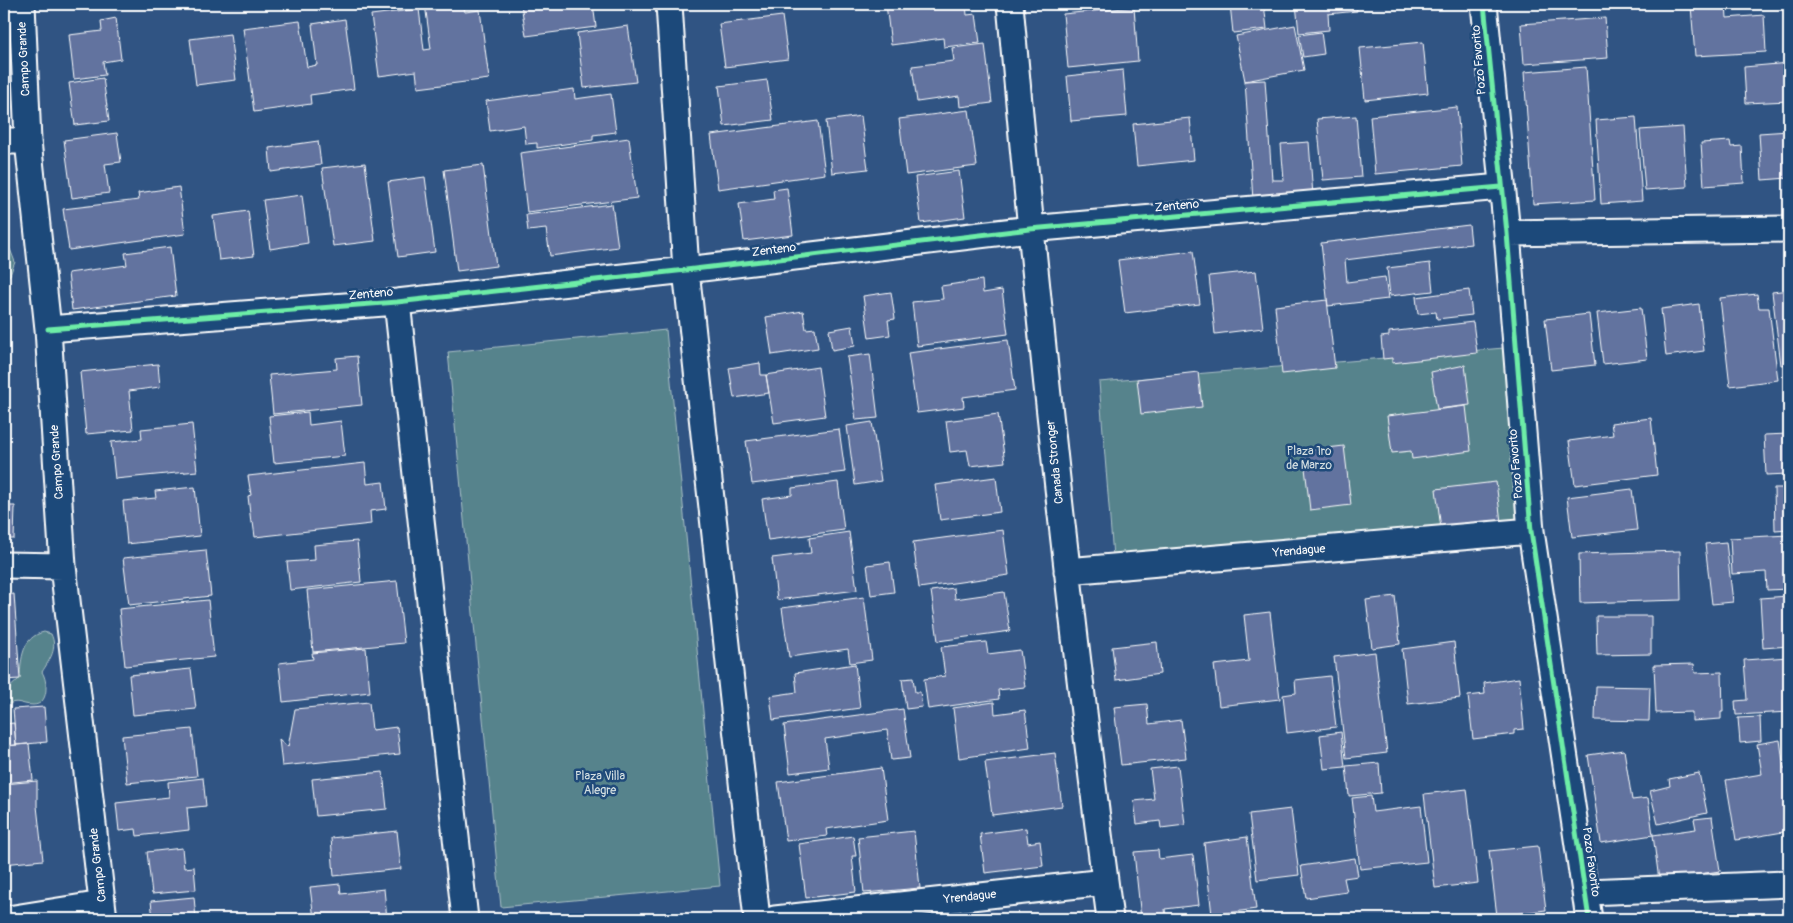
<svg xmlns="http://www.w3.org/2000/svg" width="1793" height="923" viewBox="0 0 1793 923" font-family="Pangolin,sans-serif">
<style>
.green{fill:#57838c;stroke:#abc1c6}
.building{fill:#62739f;stroke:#fff}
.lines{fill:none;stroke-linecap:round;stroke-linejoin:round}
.minor-casing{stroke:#fff;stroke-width:29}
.minor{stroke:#1f4a7a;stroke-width:25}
.cycleway-casing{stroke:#1f4a7a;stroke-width:8}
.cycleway{stroke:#6deda7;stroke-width:5}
.labels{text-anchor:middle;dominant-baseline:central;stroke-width:5;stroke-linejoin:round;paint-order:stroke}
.street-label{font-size:12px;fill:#fff;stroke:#1f4a7a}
.park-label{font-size:12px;fill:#d5e0e2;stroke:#1f4a7a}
</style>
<rect width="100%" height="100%" fill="#305483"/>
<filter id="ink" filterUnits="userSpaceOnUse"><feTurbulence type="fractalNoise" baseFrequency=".02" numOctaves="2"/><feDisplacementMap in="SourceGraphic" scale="10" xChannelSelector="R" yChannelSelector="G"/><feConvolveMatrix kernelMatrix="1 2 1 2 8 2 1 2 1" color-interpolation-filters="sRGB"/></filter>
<g filter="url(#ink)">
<path class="green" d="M4,243L10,249L15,262L10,275L4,279Z
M666,330L720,886L501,907L448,352Z
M1504,348L1520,534L1114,569L1099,382Z
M44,632L51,634C58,649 50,659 42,672C48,681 49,705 33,705C20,705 18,698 5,706L6,713L4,716V693L20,678C21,659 22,637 44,632Z"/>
<path class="building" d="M425,4H463L465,12L480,10L489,79L418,88L416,71L379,76L371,15L419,9L424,50L431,49Z
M521,4H593L596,27L526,36Z
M886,4H966L967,15L976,14L980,43L944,47L943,38L891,45Z
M1230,4H1264L1267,29L1233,33Z
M1296,4H1356L1357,11L1328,14L1329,30L1299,33Z
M1726,4L1727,18L1764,15L1766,52L1695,56L1691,6Z
M1134,7L1138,61L1068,68L1063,14Z
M782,16L788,59L725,67L719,24Z
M116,18L121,59L103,62L105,75L74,79L69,35L102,31L101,21Z
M1605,18L1608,58L1524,64L1521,24Z
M345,19L354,89L310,95L311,104L254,112L243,28L300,21L307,67L317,65L312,24Z
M1295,25L1304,70L1245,81L1236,36Z
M628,26L636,82L584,88L577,33Z
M1321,32L1324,54L1303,57L1299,35Z
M230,34L236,80L196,85L190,39Z
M1423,42L1428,93L1365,100L1360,48Z
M985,44L992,103L960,107L959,96L917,102L912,66L954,61L952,48Z
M1789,63V101L1746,103L1744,67Z
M1586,67L1595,200L1533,204L1524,72Z
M1123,70L1127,116L1071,121L1067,76Z
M103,78L109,121L75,125L69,83Z
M767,80L773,120L724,126L719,86Z
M1265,80L1272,180H1284L1281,144L1309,142L1313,196L1253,200L1245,81Z
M574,89L575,99L611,94L616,132L593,135V140L537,148V143L526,144L524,126L490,131L486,101Z
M1457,107L1462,166L1375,174L1370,116Z
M969,110L977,166L906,175L899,119Z
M861,116L868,169L832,173L826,121Z
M1356,116L1361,177L1323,180L1317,119Z
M1636,117L1642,201L1601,204L1596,120Z
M1190,118L1194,160L1137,166L1133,124Z
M818,121L825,174L718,189L711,135Z
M1683,127L1687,187L1645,190L1640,130Z
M1789,131V178L1762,180L1759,133Z
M117,133L121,162L105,164L109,193L72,198L64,140Z
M629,138L637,198L527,212L520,153Z
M318,141L321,165L271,172L269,148Z
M1730,141L1731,147L1742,146L1744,183L1704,186L1701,143Z
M365,163L375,241L333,246L322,168Z
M483,165L496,266L457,271L444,170Z
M959,171L965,217L921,223L915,177Z
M425,177L435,252L398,257L388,182Z
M179,187L185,234L69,250L63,209L139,200L138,193Z
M787,188L793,235L744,241L739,204L774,199L773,190Z
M302,195L308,243L270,249L263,200Z
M612,204L618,247L550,256L546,229L528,231L526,215Z
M248,211L254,256L219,260L213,216Z
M1469,225L1471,244L1345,260L1347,282L1385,277L1388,299L1328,306L1321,243Z
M170,247L176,296L72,310L68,273L127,265L125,253Z
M1193,251L1200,304L1125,313L1118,260Z
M1430,263L1433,291L1390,296L1387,268Z
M1256,271L1263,328L1215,334L1209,276Z
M982,280L983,293L1002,290L1008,334L917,346L912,302L943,299L941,286Z
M1469,290L1472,315L1437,319L1436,312L1418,314L1416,297Z
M1789,290V364L1781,365L1772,292Z
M891,292L895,319L888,320L890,335L869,338L863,296Z
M1757,294L1759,308H1769L1778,380L1730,386L1720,298Z
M1327,300L1335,368L1282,374L1275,306Z
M1699,304L1704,351L1666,356L1661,309Z
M1641,308L1647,359L1603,364L1597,313Z
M803,311L806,329L815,328L818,348L772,355L766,317Z
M1589,314L1595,365L1551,370L1545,319Z
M1473,322L1477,353L1392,363V358L1383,359L1381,337L1389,336V332Z
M852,326L855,346L832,350L829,330Z
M1008,340L1015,390L963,397L964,407L917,413L908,353Z
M870,354L878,418L856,420L847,357Z
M357,356L362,405L273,414L269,375L337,369L336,358Z
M760,363L761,375H766L769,393L734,398L729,368Z
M158,364L160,387L129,391L133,430L86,434L80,372Z
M1465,365L1470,405L1437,409L1431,372Z
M818,367L825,416L774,423L766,375Z
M1198,372L1202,407L1141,414L1137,379Z
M1466,406L1471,451L1412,459L1411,451L1392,453L1387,416Z
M308,412L309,425L341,421L345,456L274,463L269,416Z
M998,414L1005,462L970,466L967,450L950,452L946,421Z
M1651,418L1657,475L1575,485L1569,441L1613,435L1611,423Z
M872,422L881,481L855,485L847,426Z
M192,424L197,471L115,479L111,442L142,439L141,429Z
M839,429L845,472L752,484L746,441Z
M1789,434V474L1766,475L1764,435Z
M1344,446L1351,505L1310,510L1303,451Z
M365,463L367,484L383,482L386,509L370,511L371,524L255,537L253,522L251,523L248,496L251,495L248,476Z
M996,477L1000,512L940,520L935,485Z
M838,482L844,530L768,540L762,499L792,495V488Z
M1496,482L1501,522L1441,529L1436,489Z
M195,487L200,536L127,544L123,501L156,498L155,491Z
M1774,488H1789V529L1775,530Z
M1632,489L1637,530L1572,537L1567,497Z
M4,506H15L14,539H4Z
M1003,530L1009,575L919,588L913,542Z
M849,532L857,590L777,600L772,558L811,553L809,538Z
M1789,535V589L1767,590L1766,572L1732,574L1730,538Z
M357,541L361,582L290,590L287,562L315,560L314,545Z
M1726,542L1733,602L1712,604L1705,544Z
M206,550L211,596L129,605L123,558Z
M1680,551L1681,600L1580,603L1579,554Z
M890,562L894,592L871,595L867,565Z
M397,581L404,643L313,652L307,590Z
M954,588L955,599L1004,592L1010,631L938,641L931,591Z
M14,594L20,679L4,680V595Z
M1395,596L1400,644L1372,648L1366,600Z
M1789,596V646L1763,648L1760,598Z
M864,597L872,660L850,663L848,649L789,657L782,608Z
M208,600L214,657L125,666L119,609Z
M1270,612L1280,699L1219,706L1214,665L1249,661L1244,615Z
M1596,616H1651V654L1597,655Z
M986,642L988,654L1020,650L1025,687L998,690L999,699L928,709L924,679L945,676L941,647Z
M1157,642L1160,674L1116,680L1112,647Z
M1454,642L1460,698L1408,704L1402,649Z
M366,648L370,692L283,702L279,663L313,659L312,653Z
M1375,652L1387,753L1346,758L1334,657Z
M1789,657V712L1736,715L1735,701L1747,700L1744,660Z
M855,664L860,708L773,720L770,696L797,692L795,673Z
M1694,664L1695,673L1722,672L1723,712H1721V719L1692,721V712L1656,713L1654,665Z
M191,669L196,709L133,715L129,675Z
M1330,676L1336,727L1287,733L1283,695L1296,693L1295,680Z
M913,678L915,692H920L922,707L906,709L902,679Z
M1519,678L1524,729L1514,730V734L1473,739L1468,696L1485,694L1484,683Z
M1596,686L1650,687L1649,721L1595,720Z
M369,702L372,730L397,727L400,754L282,766L279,739L288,747L295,709Z
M994,702L995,714L1025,710L1030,748L959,758L953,708Z
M1147,704L1149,724L1181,720L1186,758L1121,765L1114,707Z
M44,707L47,742L16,745L13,709Z
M903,709L910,758L891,760L887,730L825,739L829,768L790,773L784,725Z
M1760,717L1761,741L1740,743L1738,718Z
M14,723L16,745L4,746V724Z
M192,729L197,776L127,783L122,736Z
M1341,732L1345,767L1324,769L1320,735Z
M1780,740L1784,769L1789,768V831L1736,840L1726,780L1762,774L1757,744Z
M29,744L33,780L4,783V746Z
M1624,750L1632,800L1648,798L1653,835L1601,843L1588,755Z
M1055,753L1062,806L992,815L985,762Z
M1379,763L1381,793L1349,796L1346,766Z
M1178,766L1185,825L1161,828L1160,821L1137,824L1134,801L1154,799L1150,769Z
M881,768L888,820L826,829L827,836L786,841L778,782Z
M383,772L387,809L316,816L312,779Z
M1699,773L1707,813L1658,824L1650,791L1670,786L1669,779Z
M203,778L206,806L187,808L189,830L137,836L136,829L119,831L116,803L169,797L168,782Z
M37,781V806L43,860L4,864V784Z
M1467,789L1478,883L1435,888L1424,794Z
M1371,796L1373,812L1421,806L1427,862L1360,869L1352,798Z
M1291,809L1299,875L1257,880L1249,814Z
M1712,817L1720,871L1659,880L1653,835L1696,829L1694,819Z
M1026,828L1028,843L1040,841L1043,866L985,873L980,834Z
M397,831L401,869L334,876L331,838Z
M914,831L920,888L864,893L858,837Z
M853,836L856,856H852L856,892L806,898L799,844Z
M1247,837L1256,909L1212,915L1204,843Z
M1538,846L1546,910L1497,916L1489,851Z
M182,848L184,868L194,867L196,890L152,894L147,852Z
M1158,850L1159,859L1193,855L1199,905L1165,909L1166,917L1141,919L1134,852Z
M1355,858L1358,876L1344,878L1347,892L1306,898L1301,866Z
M340,884L341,894L384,889L387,919H314L310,887Z
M194,897L196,919H153L151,901Z"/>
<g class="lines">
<defs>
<path id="minor" d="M22,4L28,141L48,329L63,566L104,919
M669,4L686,270L757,919
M1010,4C1037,310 1070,615 1110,919
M1484,4L1507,233L1531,531L1589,919
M4,141H28
M1507,233L1789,229
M397,302L465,919
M48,329L397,302L686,270L1030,229L1501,187
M4,565L63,566
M1067,571L1531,531
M1586,892L1789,884
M8,919L102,904
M775,919L1105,882"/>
</defs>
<use href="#minor" class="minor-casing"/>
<use href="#minor" class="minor"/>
<defs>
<path id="cycleway" d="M1484,4L1507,233L1531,531L1589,919
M48,329L397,302L686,270L1030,229L1501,187"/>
</defs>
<use href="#cycleway" class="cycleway-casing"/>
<use href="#cycleway" class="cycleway"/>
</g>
</g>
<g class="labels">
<g class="street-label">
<text transform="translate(24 59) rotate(-93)">Campo Grande</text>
<text transform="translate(1479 60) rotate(-95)">Pozo Favorito</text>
<text transform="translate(1177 206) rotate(-5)">Zenteno</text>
<text transform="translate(774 250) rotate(-7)">Zenteno</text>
<text transform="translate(371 294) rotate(-5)">Zenteno</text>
<text transform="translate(57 462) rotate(-94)">Campo Grande</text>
<text transform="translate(1055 462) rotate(-96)">Canada Stronger</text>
<text transform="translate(1516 464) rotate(-95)">Pozo Favorito</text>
<text transform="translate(1299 551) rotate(-5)">Yrendague</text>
<text transform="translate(1591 862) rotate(82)">Pozo Favorito</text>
<text transform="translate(98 865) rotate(-97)">Campo Grande</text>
<text transform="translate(970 897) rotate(-6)">Yrendague</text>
</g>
<g class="park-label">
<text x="1309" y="451">Plaza 1ro<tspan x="1309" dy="14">de Marzo</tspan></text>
<text x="600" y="776">Plaza Villa<tspan x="600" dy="14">Alegre</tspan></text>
</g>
</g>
<rect width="1793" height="923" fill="none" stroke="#1f4a7a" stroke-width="20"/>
<rect x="10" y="10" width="1773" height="903" fill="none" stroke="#fff" stroke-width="2" filter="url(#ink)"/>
</svg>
